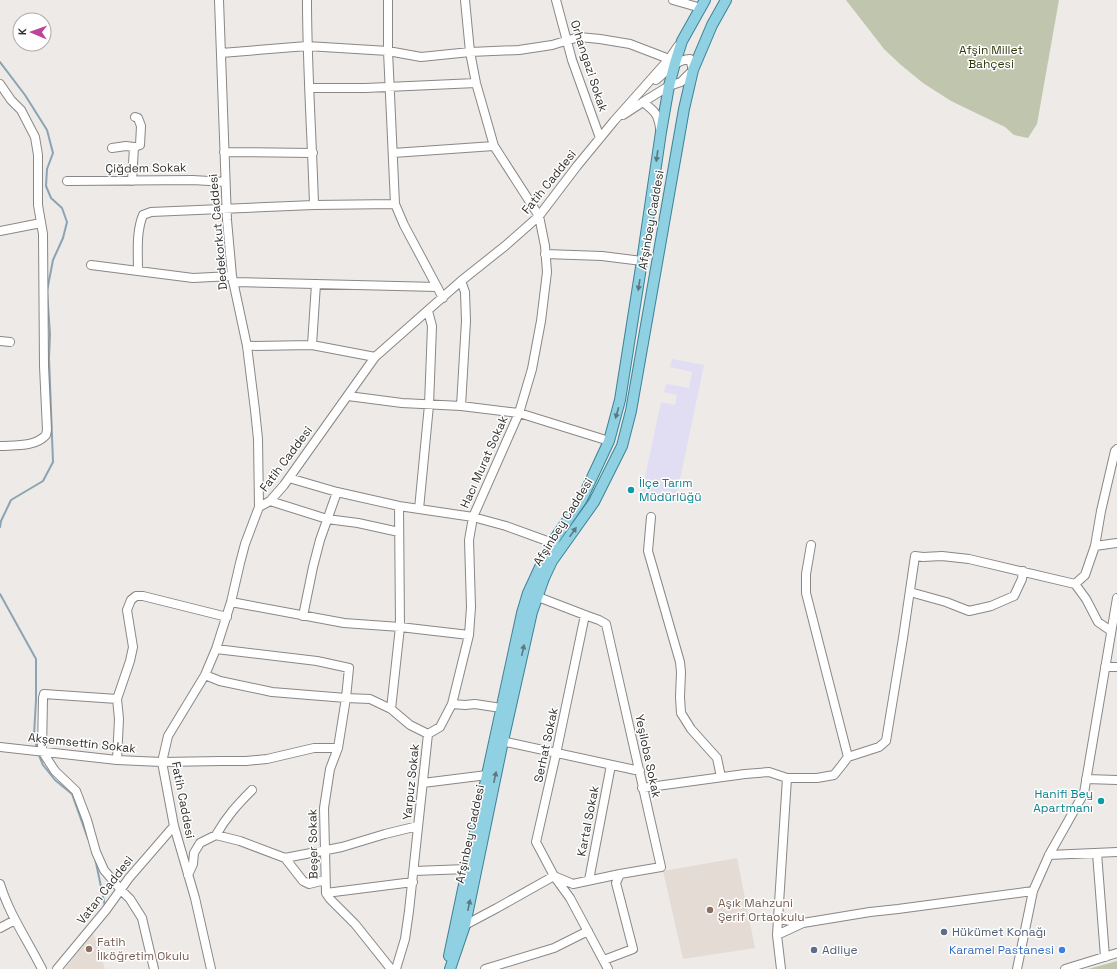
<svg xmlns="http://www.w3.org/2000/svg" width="1117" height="969" viewBox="0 0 1117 969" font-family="'Space Grotesk',sans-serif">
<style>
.commercial{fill:#e1def4}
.built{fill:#e4dcd4}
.green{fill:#c0c6ae}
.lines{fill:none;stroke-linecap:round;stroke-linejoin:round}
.stream{stroke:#8ba4b3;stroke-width:2}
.minor-casing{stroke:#8a8785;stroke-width:10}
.major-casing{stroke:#3d8396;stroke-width:12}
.minor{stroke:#fff;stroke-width:8}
.major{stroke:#8fd0e2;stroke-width:10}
.oneway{fill:#5b7880}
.culture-dot{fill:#0f9aa8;stroke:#fff;stroke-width:1.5}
.education-dot{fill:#8d6e63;stroke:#fff;stroke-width:1.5}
.service-dot{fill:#5c6f8a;stroke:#fff;stroke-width:1.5}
.shop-dot{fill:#3f7fe0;stroke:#fff;stroke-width:1.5}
.labels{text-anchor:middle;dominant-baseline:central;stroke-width:3;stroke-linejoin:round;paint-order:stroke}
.park-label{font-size:12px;fill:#30360b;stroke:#fff}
.street-label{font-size:12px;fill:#31302f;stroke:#fff}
.culture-label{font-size:12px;fill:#0d838f;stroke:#fff;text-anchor:start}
.education-label{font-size:12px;fill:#785e54;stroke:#fff;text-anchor:start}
.service-label{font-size:12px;fill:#4e5e75;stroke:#fff;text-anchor:start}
.shop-label{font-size:12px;fill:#366cbe;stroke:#fff;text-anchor:end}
</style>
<rect width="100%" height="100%" fill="#edeae7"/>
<path class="commercial" d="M672,359L704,365L675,503L641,496L661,402L675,405L677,395L664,392L666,384L689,388L692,372L670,367Z"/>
<path class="built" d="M737,858L755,948L683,959L663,871Z
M93,932L105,969H65L67,966Z"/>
<path class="green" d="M846,0H1059L1037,124L1028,138L1014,135L1005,127L951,101L923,83L901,65L884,49Z
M1117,961V969H1088Z"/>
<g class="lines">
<path class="stream" d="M0,62L25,95L47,130L53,153L47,169L46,186L51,198L62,208L67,222L63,238L53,260L47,291L50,334L49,358L53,462L43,481L11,500L1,521L0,527
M0,594L36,659V700L34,735L37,749
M38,753L43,765L55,780L72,794L88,839
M95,858L105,906"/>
<defs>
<path id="minor" d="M219,0L227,220L232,276L247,346L255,410L258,439L259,507
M307,0C307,68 312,137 314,205
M388,0V51L395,204L404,225L443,298
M556,0L572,60L600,138
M673,0L701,8
M221,53L307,46L388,51L421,57L470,52L519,50L552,45L579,37L600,39L630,44L669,59
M0,84L11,100L21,110L35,137L38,155V205L43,234L44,366L47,430L46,435C35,447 16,445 0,446
M310,88H365L476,83
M643,102L669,86L681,82L693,70L690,59C675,60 667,71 656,80
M623,115L643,102C654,111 658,113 660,128
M112,148L126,146L134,147
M224,152L313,153
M393,153L494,146
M67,181L193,180L225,182
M132,181L134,147L140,145L141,126L138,118L135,117
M0,231L41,223
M545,254L602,256L642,261
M91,265L193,278L232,276
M138,270C138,252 136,232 143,215L151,212L314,205L395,204
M233,282L437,287
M0,341L10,342
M312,345L316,284
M247,346L312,345L375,357
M348,396L402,403L461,406L519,413L609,441
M461,406L466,321L465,292L461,281
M289,478L337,492L399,506L473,517L506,526L550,542L556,537
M270,501L327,519L358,523L399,532
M419,509L429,405L432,326L428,311
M651,517L648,551L680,662L681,672L680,697L681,713L691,729L717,758L721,777
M811,545L806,574V593L848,757
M1095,546L1117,543
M1075,584L1085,575L1095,546L1101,511L1115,451L1117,449
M910,592L946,602L969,611L991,606L1014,596L1022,579L1023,571
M533,595L585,615L599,620L606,624L661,867L620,874L573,884L554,876L536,842L556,754L585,615
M231,602L344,623L400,627L469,635
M303,616L313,567L320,540L337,492
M216,649L317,661L349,668L346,698L338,748L330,769L324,808L326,893L330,899L355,924L391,969
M1105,667H1117
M205,675L220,681L272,692L346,698L370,699L391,709L410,725L428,734L409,911L405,939L396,969
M117,699L44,694L43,698L42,751L55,771L76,791L87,820L96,852L104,870L121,890L130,899L142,918L154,969
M452,704L465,705L475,704L501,708
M391,709L400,627L399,506
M428,734L440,727L452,704L469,635L471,607L469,540L473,517L519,413L532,369L541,321L547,272L545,246L539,216L494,146L476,83L470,52L465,0
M497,740L640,771
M0,747L117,760L162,762L221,761H246L267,759L314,748H338
M117,760L119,719L117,699L130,661L133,647L127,610L131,600L136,596H143L227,617
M1086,779L1117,780
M423,783L487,775
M642,788L745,774L769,772L787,778H817L834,775L842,765L848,757L879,747L886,741L903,638L915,556L923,557L942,556L969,559L1075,584L1086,599L1098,622L1111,631
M216,835C227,816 237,805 252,790
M1097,853L1105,957
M1049,855L1117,852
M285,858L303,881L309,884L325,880
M414,871L467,869
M188,875L193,864L194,853L200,843L216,835L240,841L285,858L342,847L385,834L418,826
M589,880L611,765
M0,884C9,914 28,941 42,969
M326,893L413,882
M778,919L803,923
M462,924L465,925L497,908L554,876L570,898L608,969
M0,928L15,920
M777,935L803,923L870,912L898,909L1033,891
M604,960L633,949L616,883L620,874
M57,969L106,910L129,878L174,826
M211,969L195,898L174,826L162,762L168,736L205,675L216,649L231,602L240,563L245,544L259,507L270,501L284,485L375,357L461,281L505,246L539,216L577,166L614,121L669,59L678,46
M485,969L554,948L588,931
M781,969L777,935L778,919L787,778
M1017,969L1033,891L1049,855L1084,793L1117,598
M1065,969L1117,953"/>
<path id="major" d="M449,956L487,775L522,613L528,593L540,567L556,537L582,499L609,441L620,400L642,261L661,132L669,86L675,63L682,41L705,0
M450,969L465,925L503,741L532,612L544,578L552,561L594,502L622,446L631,411L684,109L693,70L712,25L726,0"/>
</defs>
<use href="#minor" class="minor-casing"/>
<use href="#major" class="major-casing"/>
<use href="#minor" class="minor"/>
<use href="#major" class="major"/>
</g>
<defs><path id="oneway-solid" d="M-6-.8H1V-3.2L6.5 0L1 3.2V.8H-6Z"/></defs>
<g class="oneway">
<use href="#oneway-solid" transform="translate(657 156) rotate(98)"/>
<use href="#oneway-solid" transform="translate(639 285) rotate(99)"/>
<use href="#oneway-solid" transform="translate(617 413) rotate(106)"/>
<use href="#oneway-solid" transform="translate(573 532) rotate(-55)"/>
<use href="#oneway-solid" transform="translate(523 650) rotate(-78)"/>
<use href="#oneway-solid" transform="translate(495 777) rotate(-78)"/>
<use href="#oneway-solid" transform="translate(469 905) rotate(-78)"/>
</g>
<g class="culture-dot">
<circle cx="631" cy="490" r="4"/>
<circle cx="1101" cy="801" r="4"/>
</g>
<g class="education-dot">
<circle cx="710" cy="910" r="4"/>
<circle cx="89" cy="949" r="4"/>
</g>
<g class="service-dot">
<circle cx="944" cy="932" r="4"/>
<circle cx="814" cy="950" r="4"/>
</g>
<circle class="shop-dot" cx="1062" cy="950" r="4"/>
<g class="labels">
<g class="park-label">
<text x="991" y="50">Afşin Millet<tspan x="991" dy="14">Bahçesi</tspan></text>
</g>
<g class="street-label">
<text transform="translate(589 66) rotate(72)">Orhangazi Sokak</text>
<text transform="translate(146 168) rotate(-1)">Çiğdem Sokak</text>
<text transform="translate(549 182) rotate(-51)">Fatih Caddesi</text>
<text transform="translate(651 220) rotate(-80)">Afşinbey Caddesi</text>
<text transform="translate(218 232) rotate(-95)">Dedekorkut Caddesi</text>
<text transform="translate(286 459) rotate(-53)">Fatih Caddesi</text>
<text transform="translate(484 462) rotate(-66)">Hacı Murat Sokak</text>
<text transform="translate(563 522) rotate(-58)">Afşinbey Caddesi</text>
<text transform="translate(82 743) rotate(6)">Akşemsettin Sokak</text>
<text transform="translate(546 745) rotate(-78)">Serhat Sokak</text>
<text transform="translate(648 756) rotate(78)">Yeşiloba Sokak</text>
<text transform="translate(411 782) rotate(-84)">Yarpuz Sokak</text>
<text transform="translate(183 800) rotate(79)">Fatih Caddesi</text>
<text transform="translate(588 821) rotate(-79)">Kartal Sokak</text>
<text transform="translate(470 834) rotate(-78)">Afşinbey Caddesi</text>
<text transform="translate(313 844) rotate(-91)">Beşer Sokak</text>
<text transform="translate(105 890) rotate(-52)">Vatan Caddesi</text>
</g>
<g class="culture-label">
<text x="639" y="483">İlçe Tarım<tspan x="639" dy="14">Müdürlüğü</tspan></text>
<text x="1093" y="794" text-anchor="end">Hanifi Bey<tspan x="1093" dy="14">Apartmanı</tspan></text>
</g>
<g class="education-label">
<text x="718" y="903">Aşık Mahzuni<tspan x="718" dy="14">Şerif Ortaokulu</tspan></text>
<text x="97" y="942">Fatih<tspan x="97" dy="14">İlköğretim Okulu</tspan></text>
</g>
<g class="service-label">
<text x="952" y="932">Hükümet Konağı</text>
<text x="822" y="950">Adliye</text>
</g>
<g class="shop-label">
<text x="1054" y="950">Karamel Pastanesi</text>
</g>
</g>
<g transform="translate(32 32) rotate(272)"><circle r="19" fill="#ffffff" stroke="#adacac"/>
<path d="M0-3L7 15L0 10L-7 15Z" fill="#be4497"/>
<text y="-6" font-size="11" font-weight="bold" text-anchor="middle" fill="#31302f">K</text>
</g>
</svg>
